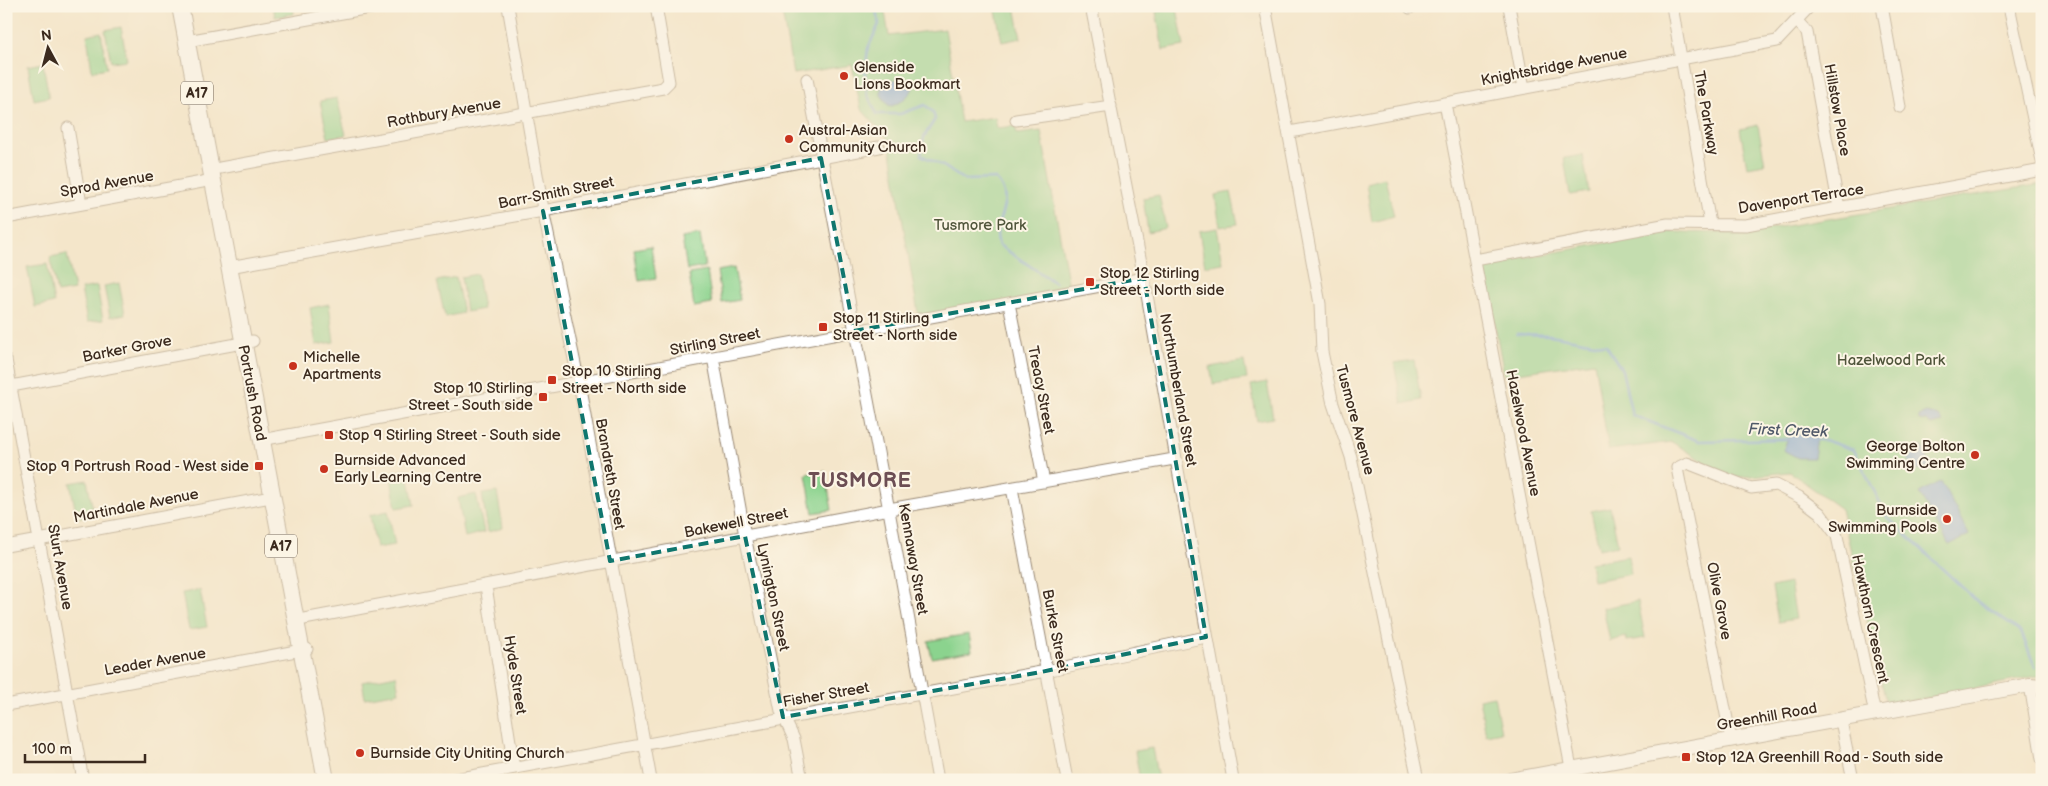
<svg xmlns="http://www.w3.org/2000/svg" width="2048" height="786" viewBox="0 0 2048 786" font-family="'Balsamiq Sans',sans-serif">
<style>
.green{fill:#8bd38e;stroke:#637e56}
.water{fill:#709fd9;stroke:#56647c}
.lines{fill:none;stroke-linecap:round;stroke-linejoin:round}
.stream{stroke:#709fd9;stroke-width:2.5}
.minor-casing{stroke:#988874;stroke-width:13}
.major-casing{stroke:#988874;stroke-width:16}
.highway-casing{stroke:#988874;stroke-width:18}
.minor{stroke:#fff;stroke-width:11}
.major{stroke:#fff;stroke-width:14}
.highway{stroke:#fff;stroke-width:16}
.marked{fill:none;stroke:#0f766e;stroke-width:4;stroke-dasharray:10 6;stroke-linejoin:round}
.poi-dot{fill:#c8321e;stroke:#fcf5e5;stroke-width:2}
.labels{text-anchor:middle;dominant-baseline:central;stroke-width:4;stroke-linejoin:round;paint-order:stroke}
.shield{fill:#fcf5e5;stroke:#75675a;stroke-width:1}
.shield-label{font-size:14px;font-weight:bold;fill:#3b2a1e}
.poi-label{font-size:15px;fill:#3b2a1e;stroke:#fcf5e5;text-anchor:start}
.street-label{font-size:15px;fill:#3b2a1e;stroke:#fcf5e5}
.park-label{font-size:15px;fill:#4f543a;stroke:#fcf5e5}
.water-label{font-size:16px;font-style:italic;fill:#505969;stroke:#fcf5e5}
.district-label{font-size:20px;font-weight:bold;letter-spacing:1px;fill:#6c4e54;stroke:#fcf5e5}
</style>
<rect width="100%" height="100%" fill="#fcf5e5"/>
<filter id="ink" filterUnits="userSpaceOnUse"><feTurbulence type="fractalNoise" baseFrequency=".02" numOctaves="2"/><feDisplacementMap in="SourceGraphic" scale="10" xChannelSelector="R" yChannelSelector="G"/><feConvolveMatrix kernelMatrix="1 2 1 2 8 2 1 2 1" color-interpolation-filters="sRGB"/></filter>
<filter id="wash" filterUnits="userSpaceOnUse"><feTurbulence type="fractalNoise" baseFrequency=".0096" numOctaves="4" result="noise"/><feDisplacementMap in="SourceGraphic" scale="20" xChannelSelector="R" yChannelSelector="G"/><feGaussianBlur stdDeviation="1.12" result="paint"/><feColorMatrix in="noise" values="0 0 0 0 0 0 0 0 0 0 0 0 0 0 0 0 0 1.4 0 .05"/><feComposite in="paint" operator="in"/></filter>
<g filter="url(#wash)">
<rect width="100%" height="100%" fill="#f4e6cb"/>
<path class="green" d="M273,6H293L294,14L275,17Z
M781,6H884L889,36L945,29L961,122L995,117L997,128L1015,126L1017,134L1041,131L1070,292L919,319L889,140L861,109L852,65L793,74Z
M995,6H1015L1021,38L1002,42Z
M1177,8L1184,46L1163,50L1156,12Z
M121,27L127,60L111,62L105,30Z
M101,32L107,68L92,71L87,35Z
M43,63L49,97L34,100L28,66Z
M337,98L346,135L328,138L320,101Z
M1758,125L1765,164L1747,167L1740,129Z
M1583,155L1589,192L1570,195L1564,158Z
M1385,178L1394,216L1372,222L1366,183Z
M2042,184V675L1887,706L1841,509L1790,472L1731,478L1672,442L1609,450L1594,362L1504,375L1484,265L1667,232L1743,233Z
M1231,192L1238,224L1220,227L1215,195Z
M1159,195L1166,228L1148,232L1143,198Z
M1217,228L1223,263L1205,266L1199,231Z
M700,235L705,267L687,270L682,238Z
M651,246L656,278L639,281L634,249Z
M67,254L74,290L57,293L50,257Z
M47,264L54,303L35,307L27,267Z
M734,268L740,300L722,303L717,271Z
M707,271L712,304L694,307L689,274Z
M477,274L483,309L466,312L461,277Z
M456,277L463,313L445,317L437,281Z
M119,283L125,314L110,317L104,286Z
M97,286L103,320L87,322L81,289Z
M329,304L334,342L316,345L310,308Z
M1414,360L1421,400L1402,404L1394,363Z
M1244,361L1247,379L1213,384L1210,367Z
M1267,382L1273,418L1257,421L1251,385Z
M407,469L414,505L396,508L390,472Z
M825,471L832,510L813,513L806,474Z
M87,480L94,515L77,518L70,483Z
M497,492L503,528L488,532L482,494Z
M476,494L484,532L465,537L458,498Z
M1610,507L1618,545L1599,549L1591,511Z
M388,511L395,545L376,548L370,515Z
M1628,556L1631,574L1593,581L1590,563Z
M1790,583L1796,619L1778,622L1772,587Z
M200,590L207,627L189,630L182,593Z
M1638,601L1645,638L1627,641L1626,637L1610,641L1603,608Z
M969,634L972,651L932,658L928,641Z
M396,675L399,692L365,698L362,682Z
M1494,696L1501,732L1486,735L1479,699Z
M1152,748L1158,780H1140L1135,751Z"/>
<path class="water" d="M898,79L914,84C913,94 901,102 892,106L888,105L881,95V86L885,82Z
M1926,413L1939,416L1943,422L1931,425L1926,421L1919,420V416Z
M1814,431L1817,437L1814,458H1798L1783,450L1789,436Z
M1923,446L1930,467L1912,472L1906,451Z
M1941,481L1969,535L1949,545L1919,493Z"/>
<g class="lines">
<path class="stream" d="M875,6L879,24L868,48L865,73L867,94L877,114H900L925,105L933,112L935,119L924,137L921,155L945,167L964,180L996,179C1018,203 990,220 999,245L1055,283
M1517,334L1550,335L1606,345L1622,370L1632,415L1699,441L1788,439
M1814,440H1824L1854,450L1887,517L1978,602L2021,632L2035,667"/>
</g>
</g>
<g filter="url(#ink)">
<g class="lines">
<defs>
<path id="minor" d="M508,6L544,215L579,383L651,780
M1091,6L1144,278L1233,780
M1265,6L1320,304L1322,352L1333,404L1351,457L1418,780
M1409,6L1410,8
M1509,6L1524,88
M1672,6L1710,224
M1882,6L1900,107
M2009,6L2042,161
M1797,21L1807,32L1839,208
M187,41L381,6
M807,79L888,505L938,780
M1445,103L1571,768
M1016,120L1111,106
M68,128L81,204
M1290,132L1777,41L1810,6
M220,168L663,88L669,82L656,6
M6,218L213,180
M1475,260L1668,224L1746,225L2042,170
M229,267L543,211L879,147
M1009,303L1044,482
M713,357L745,536L781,711L794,739L802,780
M6,360L83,780
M6,387L253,341
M261,440L1144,278
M1012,488L1067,780
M6,546L271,497
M486,586L514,768
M304,619L889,509L1174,459
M2030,685L2042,759
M6,705L307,649
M1841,721L1853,780
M1731,739L1677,468L1687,463L1751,488L1776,485L1799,497L1820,513L1837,536L1875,714
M450,780L1041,672L1206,637"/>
<path id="major" d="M1510,780L2030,685L2042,686"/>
<path id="highway" d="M180,6L326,780"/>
</defs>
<use href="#minor" class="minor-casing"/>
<use href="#major" class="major-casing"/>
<use href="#highway" class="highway-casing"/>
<use href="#minor" class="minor"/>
<use href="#major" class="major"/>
<use href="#highway" class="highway"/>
</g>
</g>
<path d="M0 0H2048V786H0ZM821,158L854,331L1144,278L1206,637L1041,672L783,717L745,536L610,561L543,211Z" fill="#f4e6cb" fill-opacity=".55" fill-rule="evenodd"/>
<path class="marked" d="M821,158L854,331L1144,278L1206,637L1041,672L783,717L745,536L610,561L543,211Z"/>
<g class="poi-dot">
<circle cx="844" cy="76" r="5"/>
<circle cx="789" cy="139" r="5"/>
<rect x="1085" y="277" width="10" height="10" rx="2.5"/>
<rect x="818" y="322" width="10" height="10" rx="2.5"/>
<circle cx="293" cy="366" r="5"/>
<rect x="547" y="375" width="10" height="10" rx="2.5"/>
<rect x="538" y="392" width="10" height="10" rx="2.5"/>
<rect x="324" y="430" width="10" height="10" rx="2.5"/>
<circle cx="1975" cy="455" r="5"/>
<rect x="254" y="461" width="10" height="10" rx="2.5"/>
<circle cx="324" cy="469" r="5"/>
<circle cx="1947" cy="519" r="5"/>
<circle cx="360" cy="753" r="5"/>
<rect x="1681" y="752" width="10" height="10" rx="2.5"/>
</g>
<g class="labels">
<g class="shield">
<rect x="181" y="81.5" width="32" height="23" rx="4"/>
<rect x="265" y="534.5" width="32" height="23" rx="4"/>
</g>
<g class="shield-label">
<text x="197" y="93">A17</text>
<text x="281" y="546">A17</text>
</g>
<g class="poi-label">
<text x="854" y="67">Glenside<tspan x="854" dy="17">Lions Bookmart</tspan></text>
<text x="799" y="130">Austral-Asian<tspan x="799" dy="17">Community Church</tspan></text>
<text x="1100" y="273">Stop 12 Stirling<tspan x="1100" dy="17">Street - North side</tspan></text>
<text x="833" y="318">Stop 11 Stirling<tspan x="833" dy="17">Street - North side</tspan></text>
<text x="303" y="357">Michelle<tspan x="303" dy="17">Apartments</tspan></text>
<text x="562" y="371">Stop 10 Stirling<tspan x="562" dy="17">Street - North side</tspan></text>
<text x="533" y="388" text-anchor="end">Stop 10 Stirling<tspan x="533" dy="17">Street - South side</tspan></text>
<text x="339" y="435">Stop 9 Stirling Street - South side</text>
<text x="1965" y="446" text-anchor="end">George Bolton<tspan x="1965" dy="17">Swimming Centre</tspan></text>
<text x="334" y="460">Burnside Advanced<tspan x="334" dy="17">Early Learning Centre</tspan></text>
<text x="249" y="466" text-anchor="end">Stop 9 Portrush Road - West side</text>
<text x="1937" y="510" text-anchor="end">Burnside<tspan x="1937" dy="17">Swimming Pools</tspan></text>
<text x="370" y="753">Burnside City Uniting Church</text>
<text x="1696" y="757">Stop 12A Greenhill Road - South side</text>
</g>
<g class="street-label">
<text transform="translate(1554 67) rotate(-11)">Knightsbridge Avenue</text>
<text transform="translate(1837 110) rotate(80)">Hillstow Place</text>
<text transform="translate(444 113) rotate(-10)">Rothbury Avenue</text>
<text transform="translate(1706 113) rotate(80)">The Parkway</text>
<text transform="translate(107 184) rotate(-10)">Sprod Avenue</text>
<text transform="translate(556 193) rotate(-11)">Barr-Smith Street</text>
<text transform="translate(1801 199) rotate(-9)">Davenport Terrace</text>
<text transform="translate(715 342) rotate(-11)">Stirling Street</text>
<text transform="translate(127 349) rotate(-11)">Barker Grove</text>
<text transform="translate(1041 390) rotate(79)">Treacy Street</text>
<text transform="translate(1178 390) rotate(80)">Northumberland Street</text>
<text transform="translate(252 393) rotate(79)">Portrush Road</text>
<text transform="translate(1355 420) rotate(75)">Tusmore Avenue</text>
<text transform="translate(1523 433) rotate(79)">Hazelwood Avenue</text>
<text transform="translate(610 474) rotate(80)">Brandreth Street</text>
<text transform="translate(136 506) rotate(-11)">Martindale Avenue</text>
<text transform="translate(736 523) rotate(-11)">Bakewell Street</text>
<text transform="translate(913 559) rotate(80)">Kennaway Street</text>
<text transform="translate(60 567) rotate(80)">Sturt Avenue</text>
<text transform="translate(773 597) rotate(78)">Lynington Street</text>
<text transform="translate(1719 601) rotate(79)">Olive Grove</text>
<text transform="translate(1870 619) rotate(78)">Hawthorn Crescent</text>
<text transform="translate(1055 631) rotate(79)">Burke Street</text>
<text transform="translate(155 662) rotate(-10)">Leader Avenue</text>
<text transform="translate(515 675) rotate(81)">Hyde Street</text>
<text transform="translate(826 695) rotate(-10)">Fisher Street</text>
<text transform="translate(1767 717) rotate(-10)">Greenhill Road</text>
</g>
<g class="park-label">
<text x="980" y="225">Tusmore Park</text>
<text x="1891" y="360">Hazelwood Park</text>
</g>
<g class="water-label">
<text transform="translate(1788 431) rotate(2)">First Creek</text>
</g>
<g class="district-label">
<text x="860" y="481">TUSMORE</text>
</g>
</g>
<rect width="2048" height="786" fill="none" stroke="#fcf5e5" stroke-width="25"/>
<g transform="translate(48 48) rotate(353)" stroke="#fcf5e5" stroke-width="4" paint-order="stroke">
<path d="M0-4L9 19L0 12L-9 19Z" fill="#3b2a1e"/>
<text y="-8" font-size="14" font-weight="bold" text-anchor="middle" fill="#3b2a1e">N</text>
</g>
<path d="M25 754v8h120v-8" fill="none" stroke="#3b2a1e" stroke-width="2.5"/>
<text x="32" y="754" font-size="15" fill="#3b2a1e" stroke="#fcf5e5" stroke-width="4" paint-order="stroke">100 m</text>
</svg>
